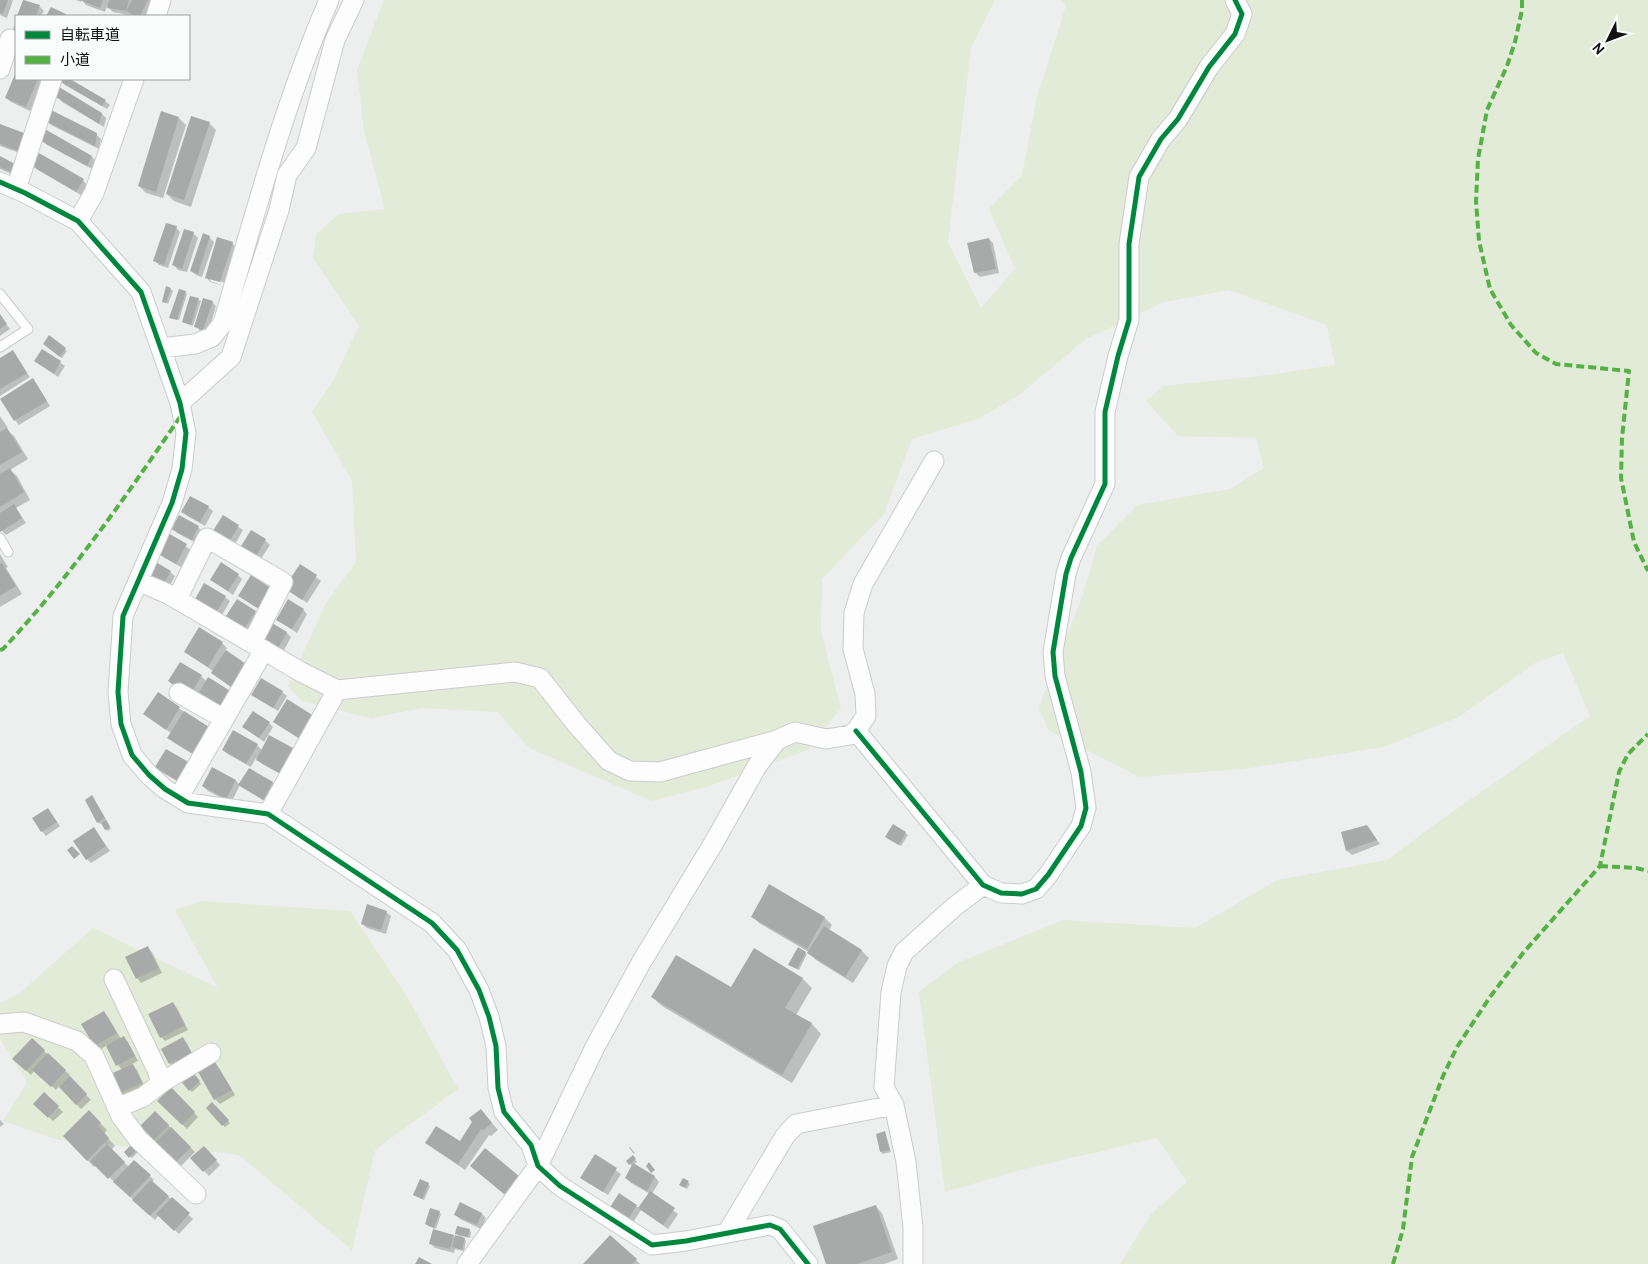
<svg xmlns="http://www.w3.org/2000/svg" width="1648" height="1264" viewBox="0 0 1648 1264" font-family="Overpass,'Noto Sans JP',sans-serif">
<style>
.green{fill:#e2ead8}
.shadow{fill:#0003}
.building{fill:#a8aaa9}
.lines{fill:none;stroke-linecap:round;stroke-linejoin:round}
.lane-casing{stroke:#cacccb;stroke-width:11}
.street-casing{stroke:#cacccb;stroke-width:21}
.lane{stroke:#fcfdfc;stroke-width:9}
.street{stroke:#fcfdfc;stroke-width:19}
.quiet{stroke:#54b144;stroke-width:4;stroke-dasharray:8 4;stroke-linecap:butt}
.cycleway-casing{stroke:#f8fdfc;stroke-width:8}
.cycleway{stroke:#00873e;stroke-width:5}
</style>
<rect width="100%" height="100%" fill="#ecefee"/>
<path class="green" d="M384,0H995L971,48L948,242L981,308L1015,269L989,209L1022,175L1037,97L1066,6L1060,0H1648V1264H1120L1151,1214L1187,1182L1157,1138L1024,1169L945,1192L919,992L957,963L1063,920L1195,928L1277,880L1387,860L1434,825L1590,716L1563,653L1535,663L1459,717L1384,747L1244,769L1139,777L1048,730L1039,707L1082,597L1097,546L1137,505L1230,489L1264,468L1256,438L1178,436L1146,401L1163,386L1268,375L1335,365L1327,325L1229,290L1164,302L1086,339L1019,395L980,418L912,439L884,514L822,579L821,631L841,708L808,750L706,787L652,801L529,748L497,712L421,708L371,718L302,701L288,686L326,603L356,562L352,480L312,412L334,379L359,326L313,258L316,234L339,214L385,209L364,131L357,70Z
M202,901L350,911L408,998L458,1089L375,1150L352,1250L239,1155L215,1152L189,1153L55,1139L3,1121L27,1082L0,1039V1003L21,992L93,928L218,988L175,910Z"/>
<path class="shadow" d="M0,0H13L7,18L0,15Z
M24,0L39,6L44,11L41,16H18Z
M76,0H154L146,16H134L113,12L107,6L105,12L86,5L82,0L81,2Z
M16,21V32L13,29Z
M16,75V79H44L30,111L11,102L6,98Z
M62,79H68L105,101L110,105L107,109L65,85L61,81Z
M58,97L102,114L106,118L104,127L62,102Z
M179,118L186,125L163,198L146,193L139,186Z
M47,121L96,134L101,139L99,149L51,125Z
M209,123L216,130L191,207L174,201L167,194Z
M1,126L24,134L28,139L23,154L0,146Z
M42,140L92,157L96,161L92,169L47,145Z
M0,158L15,165L16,176L0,169Z
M33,166L83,180L87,185L81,195L38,170Z
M176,227L180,232L168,268L159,265L155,261Z
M193,233L198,238L187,272L178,270L174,265Z
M209,237L214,242L202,277L196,275L191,271Z
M989,239L993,243L999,273L980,277L975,272Z
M232,243L236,248L225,283L210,278V281L224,286L210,282L206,277Z
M171,289L173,291L168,304L163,301Z
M185,292L187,294L179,320L171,317Z
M191,297L201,301L193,326L183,322Z
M212,302L216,306L208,333L200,331L196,326Z
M0,316L10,329L0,336Z
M50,337L67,351L62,358L46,346Z
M42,350L65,366L58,377L35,361Z
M13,352L30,377L0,396V360Z
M33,380L50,406L19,425L15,420Z
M0,416L8,428L6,429L14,436L28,459L10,470L17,476L30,500L16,508L26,523L6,535L0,529Z
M208,507L213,511L205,526L187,516L183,512Z
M223,517L243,530L233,548L217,539Z
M198,527L203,532L196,543L177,533L173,529Z
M169,535L191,550L181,567L163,557L158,552Z
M265,540L270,545L258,563L244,555Z
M0,554L8,567L6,568L22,594L0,607Z
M301,566L321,581L307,603L286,588Z
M170,572L175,576L167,591L151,582Z
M238,575L242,579L233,595L212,580Z
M225,597L230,601L221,617L200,605Z
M303,610L307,614L297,633L277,620Z
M255,612L260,616L248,635L230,623Z
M272,625L287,633L291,637L282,654L268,646Z
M200,629L222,643L227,648L225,651L249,667L239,692L217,677L212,673L213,671L185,652Z
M201,676L207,682L231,693L197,695L174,686L169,681Z
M282,692L287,696L278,711L253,695Z
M158,694L208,728L197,757L173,742L169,738L171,733L145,714Z
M269,723L273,727L264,742L244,727Z
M257,745L262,750L286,777L262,764L256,758L251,767L228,754L223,750Z
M166,751L186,786L161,772L156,767Z
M212,769L236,781L240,785L249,769L273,783L277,787L268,803L240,785L231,803L208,791L203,786Z
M94,799L108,823L111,829L107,831L102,823L100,824L98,822Z
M48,809L60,826L46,836L42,831Z
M893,826L908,835L901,846L888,839Z
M1367,826L1380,844L1352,855L1347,851L1342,833Z
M94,829L110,851L91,863L87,859Z
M769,886L825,918L832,925L829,930L862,951L869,958L853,983L816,960L811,955L812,954L759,923L752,916Z
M386,912L391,916L386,934L367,928L362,924Z
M147,948L152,952L162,973L141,983L137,978Z
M805,953L807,954L799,970L790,965Z
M802,978L812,988L796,1015L812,1024L821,1034L792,1083L662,1006L652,997L731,989Z
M172,1003L177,1008L188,1030L165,1041L161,1037Z
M103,1012L108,1017L121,1039L124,1038L128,1042L138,1061L132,1064L137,1070L145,1087L123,1098L118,1093L122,1070L118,1065L107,1045L100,1050L95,1045Z
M183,1039L187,1043L197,1063L174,1067L170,1063Z
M32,1040L70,1075L69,1077L91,1100L81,1109L59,1086L56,1090L35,1070L31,1075L14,1059Z
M215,1063L219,1068L235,1095L220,1104L215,1099L199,1072Z
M191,1072L201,1084L192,1092L182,1080Z
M171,1089L198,1117L187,1129L159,1101Z
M44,1094L63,1112L53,1121L35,1104Z
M212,1103L230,1123L225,1127L207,1108Z
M89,1112L107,1130L104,1134L115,1146L111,1150L129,1167L134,1161L154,1180L152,1182L193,1219L179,1234L159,1215L155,1220L96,1165L94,1167L65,1136Z
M155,1112L195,1152L180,1167L141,1126Z
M487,1117L498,1130L491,1136L489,1135L465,1170L434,1149L427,1142L460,1143Z
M0,1120L4,1124L0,1127Z
M885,1133L891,1152L883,1154L881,1152Z
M204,1147L220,1165L209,1176L192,1158Z
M630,1147L635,1153L634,1154L629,1148Z
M142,1148L132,1158L125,1152Z
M485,1150L518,1177L509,1198L476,1170Z
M595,1156L621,1174L608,1195L582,1178Z
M633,1157L637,1162L633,1165L655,1177L659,1182L652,1194L678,1214L668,1229L641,1210L632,1224L615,1213L636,1206L640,1209L650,1194L631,1183L626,1178L633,1167L627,1161Z
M684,1180L690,1184L687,1189L681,1185Z
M428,1184L430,1186L424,1200L416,1196Z
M875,1206L882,1213L898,1259L884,1264H828Z
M439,1212L441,1214L436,1229L428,1226L426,1224Z
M455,1214H482L486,1218L481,1229L460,1219Z
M469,1230L471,1232L470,1238L461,1236L466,1241L464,1251L455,1249L454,1253L435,1248L430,1243L453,1236L456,1238H461L456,1233Z
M636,1260L640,1264H585Z"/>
<path class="building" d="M0,0H8L3,14L0,13Z
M23,0L40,5L36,16H17Z
M80,0H103L100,8Z
M109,0H129L126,11L132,0H148L140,16H136L126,11L107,8Z
M51,7L70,16H46Z
M16,72V79H38L26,107L5,98Z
M61,79H70L106,100L102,106L59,81Z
M59,87L102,113L99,124L56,97Z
M51,110L97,133L95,146L45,121Z
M161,111L179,117L156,192L138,186Z
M191,116L210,122L184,200L166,194Z
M0,124L24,133L18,151L0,144Z
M43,128L92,156L87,166L41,141Z
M39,153L84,179L76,192L32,166Z
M0,156L15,164L11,172L0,167Z
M166,223L177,226L164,265L153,261Z
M184,229L194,232L182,269L172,265Z
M203,233L210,236L198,274L190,271Z
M217,237L233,242L220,282L205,278Z
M989,238L996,269L974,273L967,243Z
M166,286L171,288L166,303L162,302Z
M179,289L186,291L177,320L169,318Z
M190,296L199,298L191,325L182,322Z
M203,298L213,301L203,330L194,327Z
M0,314L7,324L0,329Z
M49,335L66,348L60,357L43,344Z
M42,349L61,361L54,374L34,361Z
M13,350L27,373L0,389V358Z
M33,378L47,401L14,421L0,399Z
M7,428L22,452L0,465V432Z
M10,468L24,492L0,507V474Z
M190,496L209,506L200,522L181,512Z
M14,504L22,518L0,532V513Z
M179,515L199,526L192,540L171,529Z
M223,515L239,525L228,544L211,534Z
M251,530L266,539L254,560L238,551Z
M168,533L187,544L176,564L157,553Z
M154,561L171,571L162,587L145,578Z
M221,562L239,574L228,591L210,580Z
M2,563L16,586L0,596V564Z
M300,564L317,575L302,600L284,588Z
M251,575L271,588L259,609L238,596Z
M204,583L226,596L216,613L194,601Z
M237,599L256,611L243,631L224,619Z
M288,599L304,609L292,629L276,620Z
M272,623L287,632L277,650L262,641Z
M199,627L223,642L208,667L184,652Z
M226,650L249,666L234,689L211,673Z
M180,662L202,675L190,695L168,681Z
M208,677L232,692L221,711L197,696Z
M261,678L283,691L273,708L251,695Z
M158,692L180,707L166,730L143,714Z
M287,699L314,716L300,739L273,722Z
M184,711L209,727L192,753L167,738Z
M253,711L270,722L259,738L242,727Z
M233,730L258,744L246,764L222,750Z
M269,735L295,749L281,774L256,760Z
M166,749L192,764L181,783L155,767Z
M212,767L236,780L226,799L202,786Z
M249,768L273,782L263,800L238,785Z
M92,795L105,818L97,823L85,800Z
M48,808L57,822L41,832L32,818Z
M106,820L110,827L105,830L101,823Z
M893,824L906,832L899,845L885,837Z
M1367,825L1377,840L1346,851L1341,832Z
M94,827L106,846L86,860L73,841Z
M72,846L80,854L74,859L67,850Z
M769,884L825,917L807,949L751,917Z
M367,904L387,911L381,930L361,924Z
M824,926L862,950L845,977L807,953Z
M148,946L158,968L136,979L125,957Z
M798,947L806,952L797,969L788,965Z
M754,948L803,978L785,1008L812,1023L782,1075L651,997L676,955L731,987Z
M173,1002L185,1025L160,1038L148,1014Z
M104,1011L117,1033L94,1046L81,1024Z
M124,1036L135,1056L116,1066L106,1046Z
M183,1037L194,1058L179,1066L176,1060L169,1064L161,1049Z
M32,1038L45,1050L26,1071L12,1059Z
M48,1053L66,1070L51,1087L32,1070Z
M215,1062L232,1090L214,1100L198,1072Z
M133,1064L142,1083L117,1094L108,1075Z
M191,1070L200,1081L189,1091L180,1080Z
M70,1076L87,1094L76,1105L59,1087Z
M171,1087L195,1112L182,1125L157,1101Z
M44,1092L59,1106L48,1118L33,1104Z
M212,1102L229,1120L222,1126L206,1108Z
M481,1109L492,1123L483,1130L481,1129L458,1164L425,1143L436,1126L460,1141L472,1122L469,1118Z
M89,1110L101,1123L98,1126L109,1138L87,1161L63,1136Z
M155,1111L169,1125L154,1140L140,1126Z
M171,1127L191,1147L175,1163L155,1143Z
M885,1131L890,1150L880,1152L876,1134Z
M136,1140L141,1145L129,1158L124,1152Z
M107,1144L125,1162L108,1179L90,1161Z
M204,1146L217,1160L203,1172L190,1158Z
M485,1148L519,1176L504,1194L470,1166Z
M595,1154L617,1168L603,1192L580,1178Z
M633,1155L636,1159L629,1165L626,1161Z
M134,1160L151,1175L130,1197L113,1182Z
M649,1162L655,1170L651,1173L646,1166Z
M633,1163L655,1176L647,1191L625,1178Z
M683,1178L689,1181L685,1188L679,1185Z
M420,1179L429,1183L422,1199L413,1195Z
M151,1180L169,1196L150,1216L132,1200Z
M650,1191L675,1208L663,1225L638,1208Z
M619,1193L637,1205L627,1221L609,1209Z
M172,1197L190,1213L174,1231L156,1214Z
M460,1202L482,1213L477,1225L454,1215Z
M876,1205L892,1252L857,1264H826L813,1226Z
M430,1208L440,1211L434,1228L425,1224Z
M457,1226L470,1229L468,1237L455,1234Z
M433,1229L454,1235L450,1249L429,1244Z
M455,1235L465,1238L462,1250L452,1247Z
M610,1235L637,1259L632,1264H583Z
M419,1257L432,1264H415Z"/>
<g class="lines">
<defs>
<path id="lane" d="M0,294L28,329L0,347
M0,538L8,552"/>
<path id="street" d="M156,16L161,0
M0,69L10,39
M0,182L25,193L78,221L141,292L180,403L186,433L182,469L172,503L123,616L118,692L121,724L132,755L149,775L165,789L188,803L268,814L432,923L457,950L479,990L489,1017L496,1046L498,1088L504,1112L531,1145L538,1166L560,1186L652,1245L686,1241L770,1225L780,1229L808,1264
M16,189L52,79
M78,221L94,193L134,79
M162,348L195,344L212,337L223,323C255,214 284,104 329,0
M180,403L231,357L279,210L287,175L306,148L335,40L354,0
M138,581L168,594L301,672L337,690L515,672L540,678L577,725L609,761L630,771L660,772L777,740L795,732L826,739L850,735L856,731L866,716L865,694L853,649L854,613L863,584L934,461
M177,599L207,538L283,582L252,643
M179,693L224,719
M856,731L983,885L1001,893L1022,894L1036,889L1048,875L1081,826L1086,808L1081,772L1055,676L1053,652L1066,574L1071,558L1105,484V412L1118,356L1129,320V244L1139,177L1161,139L1178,119L1209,67L1235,34L1242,14L1235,0
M179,797L264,650
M268,814L337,690
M114,979L157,1070L161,1083
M0,1024L24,1022L77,1041L94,1056L121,1116L138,1139L196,1194
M117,1108L143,1097L164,1081L211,1053
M727,1233L785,1136L796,1124L894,1105
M467,1264L538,1166L595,1047L642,961L713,844L757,766L777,740
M913,1264V1227L906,1162L894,1105L884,1087L891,992L897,966L904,952L954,907L983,885"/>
</defs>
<use href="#lane" class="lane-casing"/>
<use href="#street" class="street-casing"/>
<use href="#lane" class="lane"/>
<use href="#street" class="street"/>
<path class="quiet" d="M1522,0V10L1515,42L1507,66L1487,110L1478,159L1476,201L1479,241L1490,289L1511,325L1536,353L1556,364L1629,371L1622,438L1621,478L1634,542L1648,571
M0,650L3,649C70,577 127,495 182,414
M1600,866L1636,868L1648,871
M1393,1264L1403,1229L1412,1157L1443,1076L1457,1047L1490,997L1523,953L1600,866L1619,772L1628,754L1648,734"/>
<defs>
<path id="cycleway" d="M0,182L25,193L78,221L141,292L180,403L186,433L182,469L172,503L123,616L118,692L121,724L132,755L149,775L165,789L188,803L268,814L432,923L457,950L479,990L489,1017L496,1046L498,1088L504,1112L531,1145L538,1166L560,1186L652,1245L686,1241L770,1225L780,1229L808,1264
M856,731L983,885L1001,893L1022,894L1036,889L1048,875L1081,826L1086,808L1081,772L1055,676L1053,652L1066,574L1071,558L1105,484V412L1118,356L1129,320V244L1139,177L1161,139L1178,119L1209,67L1235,34L1242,14L1235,0"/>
</defs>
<use href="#cycleway" class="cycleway-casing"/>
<use href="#cycleway" class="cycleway"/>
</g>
<rect x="15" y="15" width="175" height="65" fill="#f8fdfc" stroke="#9b9f9e"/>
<rect x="25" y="31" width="25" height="8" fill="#00873e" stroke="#9b9f9e"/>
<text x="60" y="40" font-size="15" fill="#101211">自転車道</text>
<rect x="25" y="56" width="25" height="8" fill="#54b144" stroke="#9b9f9e"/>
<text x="60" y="65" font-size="15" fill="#101211">小道</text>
<g transform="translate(1608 40) rotate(228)" stroke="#f8fdfc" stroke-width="4" paint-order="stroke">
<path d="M0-4L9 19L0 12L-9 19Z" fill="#101211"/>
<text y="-8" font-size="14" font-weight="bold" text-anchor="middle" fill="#101211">N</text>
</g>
</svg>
